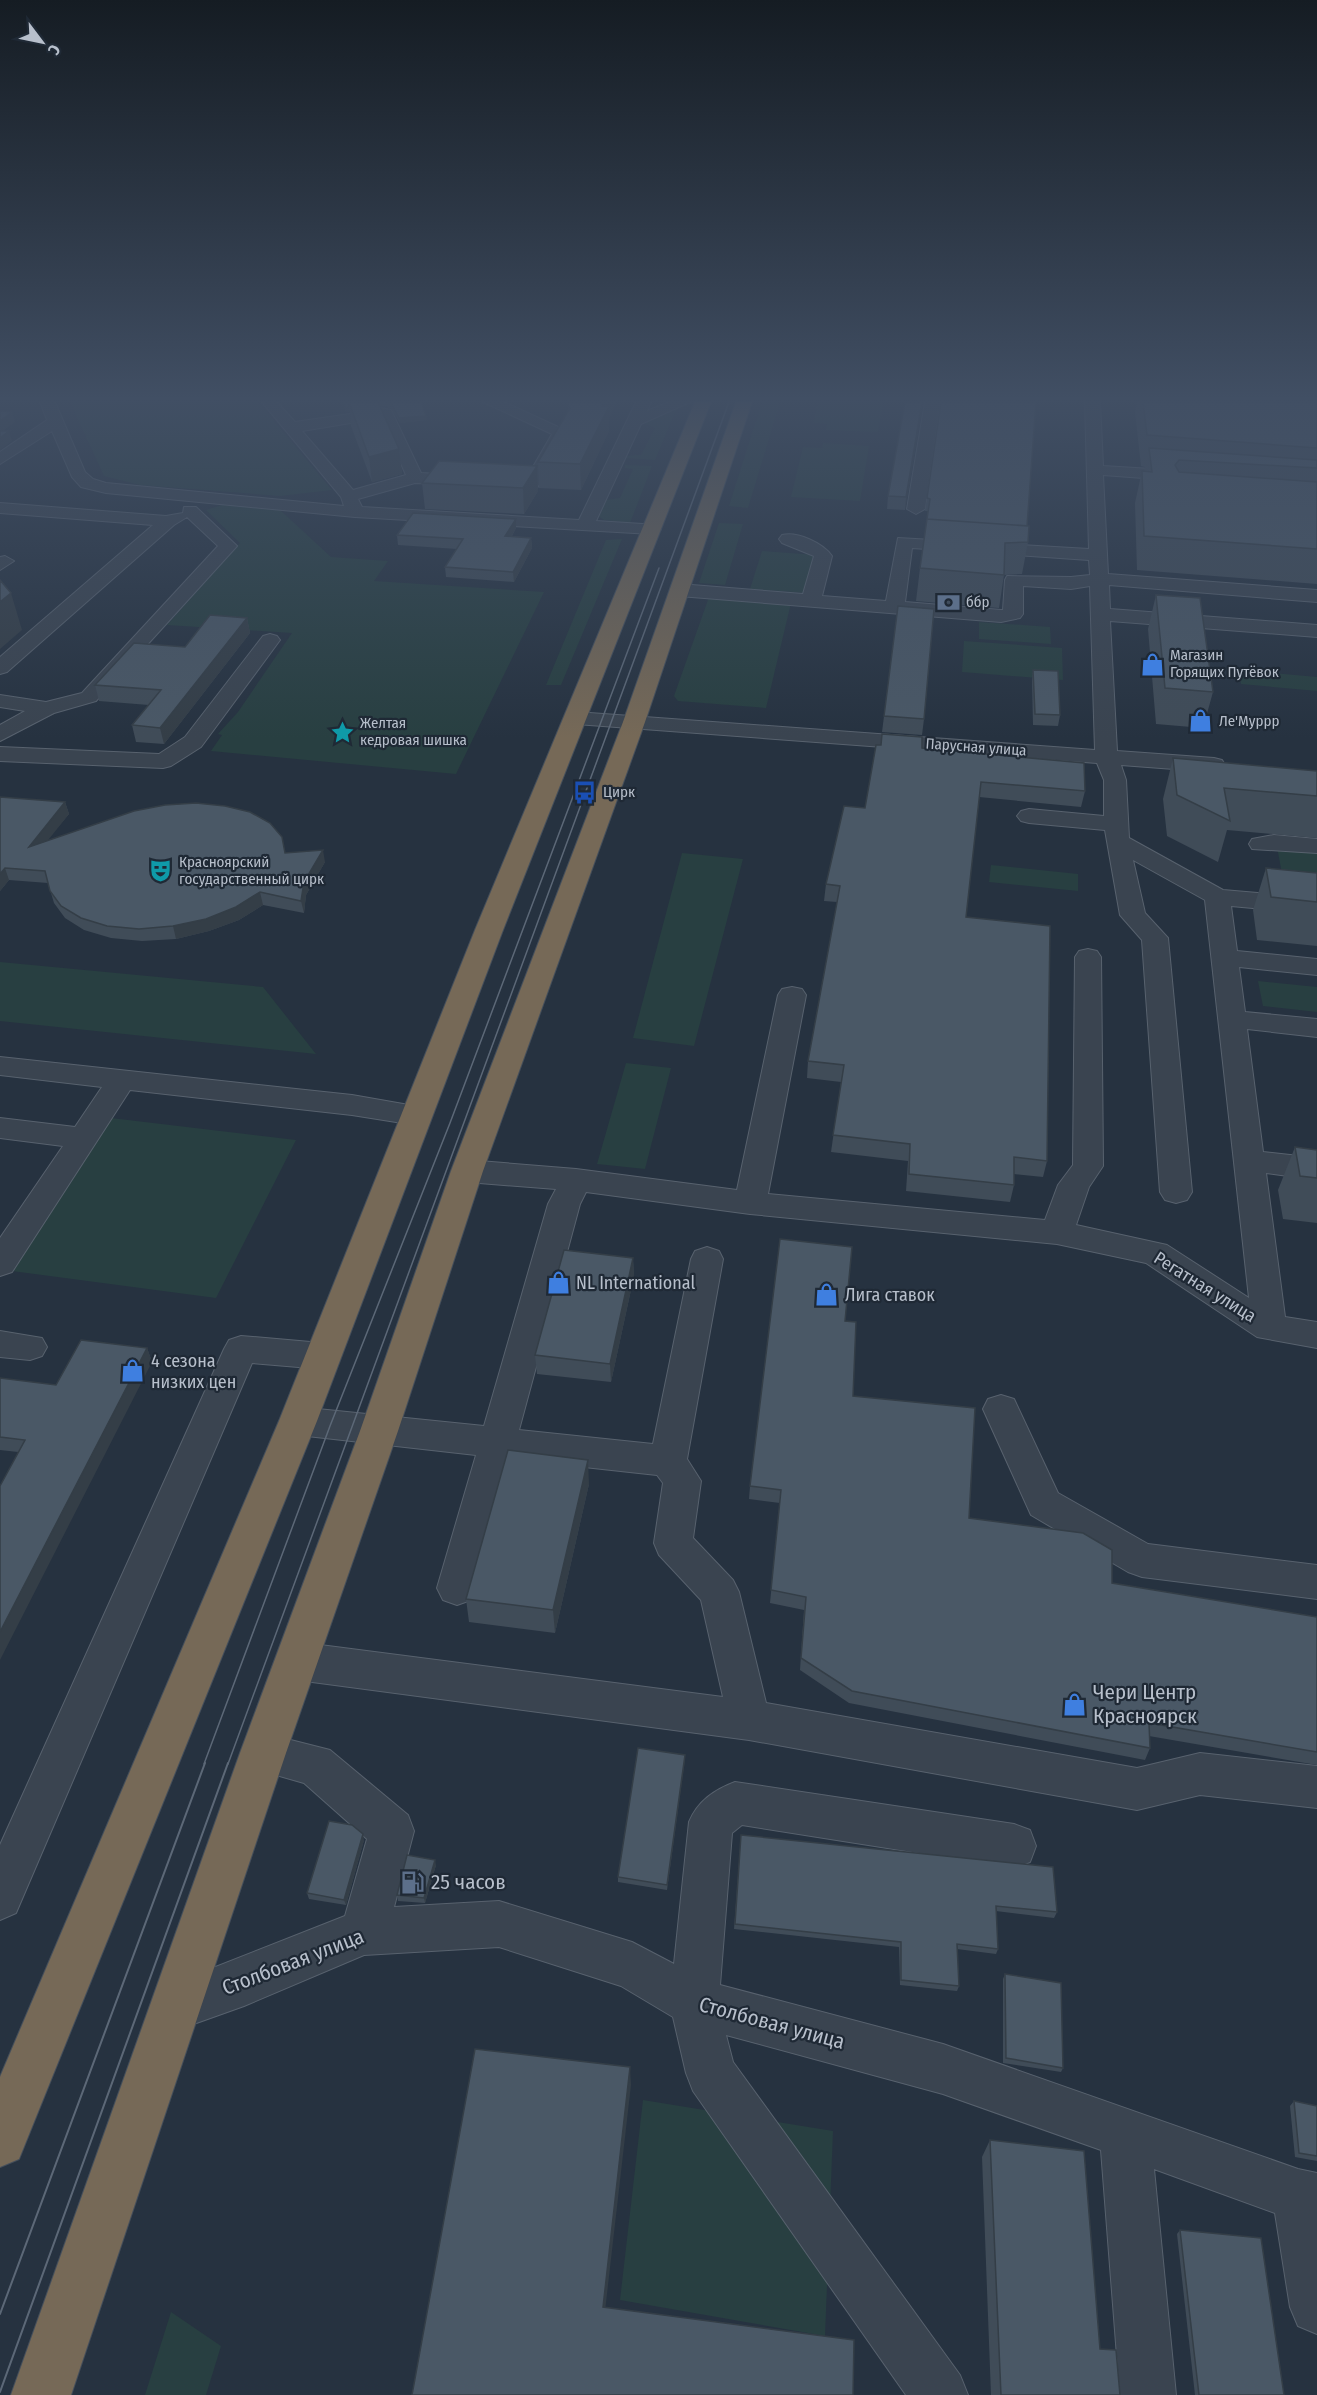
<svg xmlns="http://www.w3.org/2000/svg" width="1317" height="2395" viewBox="0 0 1317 2395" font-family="'Fira Sans Condensed',sans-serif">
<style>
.green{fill:#283f41}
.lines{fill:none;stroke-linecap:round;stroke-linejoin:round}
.minor-casing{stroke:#58626e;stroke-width:2}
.highway-casing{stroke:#454f5b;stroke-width:2}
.minor{fill:#3a4450;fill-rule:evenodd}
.highway{fill:#766957;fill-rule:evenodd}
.tram-far1{stroke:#5c6877;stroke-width:1.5}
.tram{stroke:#5c6877;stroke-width:2}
.wall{fill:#404c58}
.shaded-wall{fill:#343e47}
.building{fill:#4a5866;stroke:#343e47;stroke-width:1.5}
.labels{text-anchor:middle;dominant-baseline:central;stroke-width:4.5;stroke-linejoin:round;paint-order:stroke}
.far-poi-label{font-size:15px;fill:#b7bfcb;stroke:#1f2935;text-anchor:start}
.far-street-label{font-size:15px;fill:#b7bfcb;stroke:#1f2935}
.poi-label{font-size:18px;fill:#b7bfcb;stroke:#1f2935;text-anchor:start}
.street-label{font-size:18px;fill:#b7bfcb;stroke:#1f2935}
.near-poi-label{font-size:21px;fill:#b7bfcb;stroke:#1f2935;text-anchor:start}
.near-street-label{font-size:21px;fill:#b7bfcb;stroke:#1f2935}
</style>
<rect width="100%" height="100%" fill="#263240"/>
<path class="green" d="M70,402H258L332,490L280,496L140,485L104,476Z
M762,402H780L748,508L729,506Z
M818,402H883L878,432L826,430L827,424L813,423Z
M676,410L655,460L624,458V456L641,455L655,428L643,423Z
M823,443L869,446L860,501L791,497L803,447L822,448Z
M625,465L652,466L630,523L604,520L598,516L605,500L620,498L633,469L625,468Z
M222,505L280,510L331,557L388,561L374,581L544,592L456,774L211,751L222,735L218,734L238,712L292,633L167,625L240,543L206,510Z
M719,523L743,524L725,585L699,583Z
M622,539L561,685H546L606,540Z
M762,551L816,555L807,593L750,589Z
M709,597L791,603L766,708L678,701L674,696Z
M979,622L1050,627L1051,644L979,639Z
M964,641L1062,648L1063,680L962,672Z
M1238,670L1317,677V691L1241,684Z
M1277,847L1317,851V897L1286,895Z
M682,853L743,859L694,1046L633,1038Z
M991,865L1078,874V891L989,882Z
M0,962L263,987L316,1054L0,1021Z
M1258,981L1317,987V1012L1263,1006Z
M626,1063L671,1068L645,1169L597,1164Z
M111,1118L296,1140L216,1298L12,1271Z
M643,2100L833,2131L825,2336L620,2300Z
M171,2312L221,2346L206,2395H145Z"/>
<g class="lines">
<defs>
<path id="minor" d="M40,402H55L85,472L93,479L106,483L344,506L341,497L262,402H277L295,422L357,413L346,402H361L364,405L391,410L421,473L526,479L552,434L483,402H504L569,432L537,488L415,483L358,499L362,507L579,520L636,402H651L647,411L669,402H690L641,424L596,521L658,525L661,529L658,533L652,534L355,517L106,493L81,487L72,477L52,431L0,464V452L47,420ZM381,418L406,475L353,490L302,431Z
M925,402H940L925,509L916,514L907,509Z
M1085,402H1100L1103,466L1184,471L1192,476L1184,481L1103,475L1108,574L1317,590V602L1109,585L1110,609L1317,625V637L1110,621L1117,751L1214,758L1222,760L1225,765L1222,770L1214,772L1121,765L1126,780L1129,838L1223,890L1317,898V914L1231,906L1237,951L1317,959V975L1239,967L1245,1012L1317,1019V1037L1247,1029L1263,1152L1317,1158V1180L1266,1173L1285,1317L1317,1322V1348L1257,1337L1146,1263L1057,1244L750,1214L586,1192L580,1204L519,1430L653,1444L691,1259L695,1251L707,1247L719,1251L723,1259L687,1459L701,1481L693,1538L733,1580L739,1592L766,1703L1137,1768L1200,1753L1317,1766V1808L1200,1795L1137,1810L749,1740L297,1680L282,1674L276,1661L282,1648L297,1642L723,1697L701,1600L659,1555L654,1543L663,1483L657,1475L511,1459L477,1588L471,1600L457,1605L443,1600L437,1588L476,1455L298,1435L285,1431L280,1421L285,1411L298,1407L484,1426L548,1204L556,1189L467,1182L456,1178L452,1171L456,1164L467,1160L576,1169L737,1190L778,995L782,989L792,987L802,989L806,995L768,1194L1045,1220L1058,1185L1073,1165L1075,957L1079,951L1088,949L1097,951L1101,957L1103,1166L1089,1187L1076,1225L1167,1245L1249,1298L1205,900L1133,860L1145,913L1168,938L1192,1192L1187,1200L1176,1203L1165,1200L1160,1192L1142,940L1120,915L1105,830L1029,823L1021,821L1017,816L1021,811L1029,809L1104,816V780L1097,763L576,724L568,723L565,718L568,713L576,712L1095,750L1090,586L1071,589L1023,586V614L1020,618L1001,622L679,596L670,590L679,584L803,594L814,556L782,543L779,539L782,535C797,531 823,543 832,556L822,596L886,601L898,538L1089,549ZM912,548L1089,560L1090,575L1071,577L1007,576L1005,580L1003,610H1001L905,602Z
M0,503L166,516L183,513L184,507H196L237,546L96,701L54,713L0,741V725L25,711L0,707V695L46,702L82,693L218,546L187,517L174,525L7,672L0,674V657L153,525L0,513Z
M5,556L14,561L0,570V557Z
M270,634L277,636L280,640L201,747L171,766L163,768L0,761V747L159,754L185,737L263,636Z
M1274,835L1317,839V853L1252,849L1249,844L1252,839Z
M0,1057L352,1095L426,1108L430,1115L426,1122L415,1125L352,1115L130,1090L12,1272L0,1276V1238L63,1146L0,1138V1118L75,1127L102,1087L0,1075Z
M0,1331L42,1338L47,1347L42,1356L30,1360L0,1357Z
M241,1336L322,1343L334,1347L339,1356L334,1365L322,1369L252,1363L16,1913L0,1920V1845L224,1349L229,1340Z
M1001,1395L1014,1399L1058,1493L1148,1544L1317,1565V1599L1142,1577L1128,1572L1031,1515L983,1409L988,1399Z
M263,1733L330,1750L408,1815L414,1831L394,1907L499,1901L632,1942L674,1964L689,1822C698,1801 714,1790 735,1782L1014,1824L1030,1830L1036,1846L1030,1862L1014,1868L742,1825L732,1833L720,1985L943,2044L1298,2169L1317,2173V2334L1298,2326L1290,2307L1275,2213L1154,2169L1176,2395H1120L1101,2150L943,2094L726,2035L733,2062L960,2375L968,2395H906L693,2091L686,2073L673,2017L621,1986L499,1947L364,1955L244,2006L174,2031L157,2024L150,2007L157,1990L345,1916L367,1839L304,1783L248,1767L241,1753L248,1739Z"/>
<path id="highway" d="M695,402H711L503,930L317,1421L19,2159L0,2167V2077L279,1421L475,930Z
M736,402H752L645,722L483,1171L398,1431L286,1753L71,2395H11L240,1753L360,1431L451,1171L623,722Z"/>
</defs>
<use href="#minor" class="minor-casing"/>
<use href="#highway" class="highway-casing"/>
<use href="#minor" class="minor"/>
<use href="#highway" class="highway"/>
<path class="tram-far1" d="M204,1764L330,1426L450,1123L659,568
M228,1764L729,402"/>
<path class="tram" d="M0,2314L205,1763
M0,2392L228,1763"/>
</g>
<path class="wall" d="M343,402H421L427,420L400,423L391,408L379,405L399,449L402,474L372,482L351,426L350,412H346Z
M905,402H923L905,510L887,509L888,496Z
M941,402L1027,526L1028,542L1022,574L1004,575L999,608L916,601L920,568L928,511H925L927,498Z
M1137,402H1317V584L1137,570L1135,503L1142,471H1144L1145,467L1141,466L1135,412Z
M568,404L609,418V431L581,490L539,488L538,462L568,411Z
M537,466L538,491L524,514L425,509L422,483Z
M516,519V528L512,536L531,538L532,548L514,582L446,577L445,567L457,549L398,545L397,535Z
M1156,595L1213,692L1203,728L1156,724L1148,629Z
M898,606L924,719L922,735L882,732Z
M247,618L250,633L164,744L136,742L132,725L149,705L99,701L95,685L185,647Z
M1033,670L1060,715L1058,726L1033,725L1032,681Z
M922,748L1085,791L1081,807L979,797L966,917L1047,1161L1043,1177L1014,1174V1185L1010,1202L906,1191L908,1161L831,1152L841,1082L807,1078L808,1061L837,902L824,901L826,884L865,808Z
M1173,758L1317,771V838L1227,830L1218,862L1167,836L1163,799Z
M0,797L65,802L69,814L47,840L285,853L325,862L306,895L304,913L263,905L239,920L209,931L176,939L142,941L111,938L84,930L65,918L54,903L48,883L9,880L0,891Z
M1266,868L1317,873V946L1257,940L1253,910Z
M1295,1147L1317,1150V1223L1283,1219L1278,1190Z
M633,1258L634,1276L611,1382L537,1374L535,1355Z
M845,1321L853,1396L969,1518L1112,1583L1317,1617V1765L1149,1736L1150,1748L1145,1760L849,1703L800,1670L804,1610L770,1603L780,1503L749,1499L750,1486Z
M147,1348L152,1362L18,1452L0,1450V1378L56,1385Z
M589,1484L555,1633L469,1622L466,1599Z
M685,1755L667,1890L618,1882V1877Z
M741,1835L1057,1912L1054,1918L996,1911L998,1949L996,1954L957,1949L959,1986L957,1991L900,1985L899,1947L734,1929Z
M364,1840L346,1905L309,1899L307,1893Z
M436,1865L425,1903L398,1901L397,1895Z
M1005,1974L1063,2068L1061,2072L1003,2063V1979Z
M1294,2101L1317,2106V2161L1295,2157L1290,2106Z
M990,2140L1100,2349L1120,2395H991L982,2157Z
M1180,2230L1284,2395H1195L1177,2234Z"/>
<path class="shaded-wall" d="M603,402H617L609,418V431L581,490L580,464Z
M922,402H923L905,510L906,497Z
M349,407L350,412H346V408Z
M12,412L15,422L0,433V421Z
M426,416L427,420L400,423L399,418Z
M9,431L12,441L0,450V438Z
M399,449L402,474L372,482L369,457Z
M537,466L538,491L524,514L523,488Z
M516,519V528L506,546L505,536Z
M531,538L532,548L514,582L513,572Z
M11,593L22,630L0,649V602Z
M247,618L250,633L164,744L160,728Z
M65,802L69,814L33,859L29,847Z
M323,850L325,862L306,895L304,913L301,901L304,882Z
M5,868L9,880L0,891V874Z
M260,892L263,905L239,920L209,931L176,939L173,926Z
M633,1258L634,1276L611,1382L610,1364Z
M147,1348L152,1362L0,1660V1632Z
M588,1460L589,1484L555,1633L553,1610Z
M685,1755V1760L667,1890V1885Z
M363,1834L364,1840L346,1905L344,1900Z
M435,1860L436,1865L425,1903L424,1898Z
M630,2067L631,2085L604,2320L603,2307Z"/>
<path class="building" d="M344,402H348L349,407L346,408Z
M349,402H378L399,449L369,457Z
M387,402H421L426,416L399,418L391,403Z
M569,402H603L602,406H609L580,464L538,462L570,408L568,404Z
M905,402H922L906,497L888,496Z
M941,402H1036L1027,526L927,519L930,499L927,498Z
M1143,402H1317V448L1147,435Z
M0,411L12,412L0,421Z
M0,431H9L0,438Z
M1149,448L1317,460V468L1179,460L1175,465L1179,472L1317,482V549L1144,536L1142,471L1152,472Z
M439,461L537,466L523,488L422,483Z
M413,513L516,519L505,536L531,538L513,572L445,567L463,539L397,535Z
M927,519L1029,526L1028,542L1005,543L1004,575L920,568Z
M0,580L11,593L0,602Z
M1156,595L1200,598L1213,692L1165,688Z
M898,606L934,609L924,719L884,716Z
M210,615L247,618L160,728L132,725L161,690L95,685L134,643L185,647Z
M1033,670L1058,671L1060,715L1035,714Z
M882,734L922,737V748L1084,763L1085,791L981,782L966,917L1050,926L1047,1161L1014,1157V1185L909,1174L910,1144L833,1135L844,1065L808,1061L840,886L826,884L844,806L865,808L876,745H881Z
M1173,758L1317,771V796L1224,788L1230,821L1177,795Z
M0,797L65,802L29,847L134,811L165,805L196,803L225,806L250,812L270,823L282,837L285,853L323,850L304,882L301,901L260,892L236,907L206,919L173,926L139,929L107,926L81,918L61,906L50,891L45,871L5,868L0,874Z
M1266,868L1317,873V902L1271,897Z
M1295,1147L1317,1150V1178L1300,1176Z
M780,1239L852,1247L845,1321L856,1322L853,1396L975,1408L969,1518L1083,1533L1112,1550V1583L1317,1617V1752L1149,1723L1150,1748L852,1691L801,1658L806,1597L771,1590L781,1490L750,1486Z
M564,1250L633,1258L610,1364L535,1355Z
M81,1340L147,1348L0,1632V1486L25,1440L0,1437V1378L56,1385Z
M508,1450L588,1460L553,1610L466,1599Z
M638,1748L685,1755L667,1885L618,1877Z
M329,1821L352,1825L363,1834L344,1900L307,1893Z
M741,1835L1053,1867L1057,1912L996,1906L998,1949L957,1944L959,1986L901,1980V1942L735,1924Z
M407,1855L435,1860L424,1898L397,1895Z
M1005,1974L1061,1983L1063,2068L1006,2058Z
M475,2049L630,2067L603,2307L854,2340L853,2395H412Z
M1294,2101L1317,2106V2156L1299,2153Z
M990,2140L1084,2151L1100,2349L1116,2350L1120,2395H1001Z
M1180,2230L1261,2238L1284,2395H1199Z"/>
<linearGradient id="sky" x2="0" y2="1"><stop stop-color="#151c23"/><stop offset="0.54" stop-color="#414f64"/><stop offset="1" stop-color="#414f64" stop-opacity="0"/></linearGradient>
<rect width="1317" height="738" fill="url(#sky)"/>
<defs>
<symbol id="bank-bare" viewBox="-9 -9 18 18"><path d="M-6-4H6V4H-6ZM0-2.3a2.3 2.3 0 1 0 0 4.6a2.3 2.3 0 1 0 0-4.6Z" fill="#5c6f8a" stroke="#1f2935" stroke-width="2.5" paint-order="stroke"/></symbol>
<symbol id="shop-bare" viewBox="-9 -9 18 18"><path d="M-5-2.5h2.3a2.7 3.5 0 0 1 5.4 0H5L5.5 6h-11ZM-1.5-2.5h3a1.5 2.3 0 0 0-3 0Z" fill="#3f7fe0" stroke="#1f2935" stroke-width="2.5" paint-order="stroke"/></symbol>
<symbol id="sight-bare" viewBox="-9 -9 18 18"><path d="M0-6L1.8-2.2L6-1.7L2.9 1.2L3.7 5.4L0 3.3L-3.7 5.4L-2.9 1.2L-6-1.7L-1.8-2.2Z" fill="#0f9aa8" stroke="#1f2935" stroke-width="2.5" paint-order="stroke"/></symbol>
<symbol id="bus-bare" viewBox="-9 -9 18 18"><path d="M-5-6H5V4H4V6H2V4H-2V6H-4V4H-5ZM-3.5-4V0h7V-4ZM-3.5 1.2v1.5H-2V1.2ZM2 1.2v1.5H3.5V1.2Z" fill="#1a4fb4" stroke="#1f2935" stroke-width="2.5" paint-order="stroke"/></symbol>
<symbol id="theatre-bare" viewBox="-9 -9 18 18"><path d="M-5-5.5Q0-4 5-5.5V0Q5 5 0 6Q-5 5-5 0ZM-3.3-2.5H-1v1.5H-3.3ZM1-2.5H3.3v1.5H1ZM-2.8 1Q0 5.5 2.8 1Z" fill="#0f9aa8" stroke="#1f2935" stroke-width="2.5" paint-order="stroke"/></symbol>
<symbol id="fuel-bare" viewBox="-9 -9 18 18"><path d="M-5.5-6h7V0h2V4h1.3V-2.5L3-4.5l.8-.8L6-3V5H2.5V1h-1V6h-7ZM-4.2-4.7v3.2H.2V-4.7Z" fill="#5c6f8a" stroke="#1f2935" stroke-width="2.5" paint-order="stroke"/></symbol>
</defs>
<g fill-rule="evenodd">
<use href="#bank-bare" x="932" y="586" width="33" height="33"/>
<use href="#shop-bare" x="1136" y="648" width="33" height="33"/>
<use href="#shop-bare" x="1184" y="704" width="33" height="33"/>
<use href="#sight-bare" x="326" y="716" width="33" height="33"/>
<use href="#bus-bare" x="568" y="776" width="33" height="33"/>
<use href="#theatre-bare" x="144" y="854" width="33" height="33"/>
<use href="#shop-bare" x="542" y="1266" width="33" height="33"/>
<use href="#shop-bare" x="810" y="1278" width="33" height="33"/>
<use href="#shop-bare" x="116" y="1354" width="33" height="33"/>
<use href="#shop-bare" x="1058" y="1688" width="33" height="33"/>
<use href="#fuel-bare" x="396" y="1866" width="33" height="33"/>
</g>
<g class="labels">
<g class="far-poi-label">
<text x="966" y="602">ббр</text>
<text x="1170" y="655">Магазин<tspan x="1170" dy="17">Горящих Путёвок</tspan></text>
<text x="1219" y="721">Ле'Муррр</text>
<text x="360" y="723">Желтая<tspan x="360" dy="17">кедровая шишка</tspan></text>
<text x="603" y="792">Цирк</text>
<text x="179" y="862">Красноярский<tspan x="179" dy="17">государственный цирк</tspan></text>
</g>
<g class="far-street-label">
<text transform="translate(976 747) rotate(4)">Парусная улица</text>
</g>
<g class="poi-label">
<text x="576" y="1283">NL International</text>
<text x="845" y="1295">Лига ставок</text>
<text x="151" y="1361">4 сезона<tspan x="151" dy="21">низких цен</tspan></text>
</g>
<g class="street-label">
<text transform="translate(1205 1287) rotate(32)">Регатная улица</text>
</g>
<g class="near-poi-label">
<text x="1093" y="1692">Чери Центр<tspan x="1093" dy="24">Красноярск</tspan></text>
<text x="431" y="1882">25 часов</text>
</g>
<g class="near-street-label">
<text transform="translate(293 1962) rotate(-21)">Столбовая улица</text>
<text transform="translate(772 2023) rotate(15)">Столбовая улица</text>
</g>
</g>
<g transform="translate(42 42) rotate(122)" stroke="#1f2935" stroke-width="4.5" paint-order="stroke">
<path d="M0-4.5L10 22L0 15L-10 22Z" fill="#b7bfcb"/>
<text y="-9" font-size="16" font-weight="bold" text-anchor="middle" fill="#b7bfcb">С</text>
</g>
</svg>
